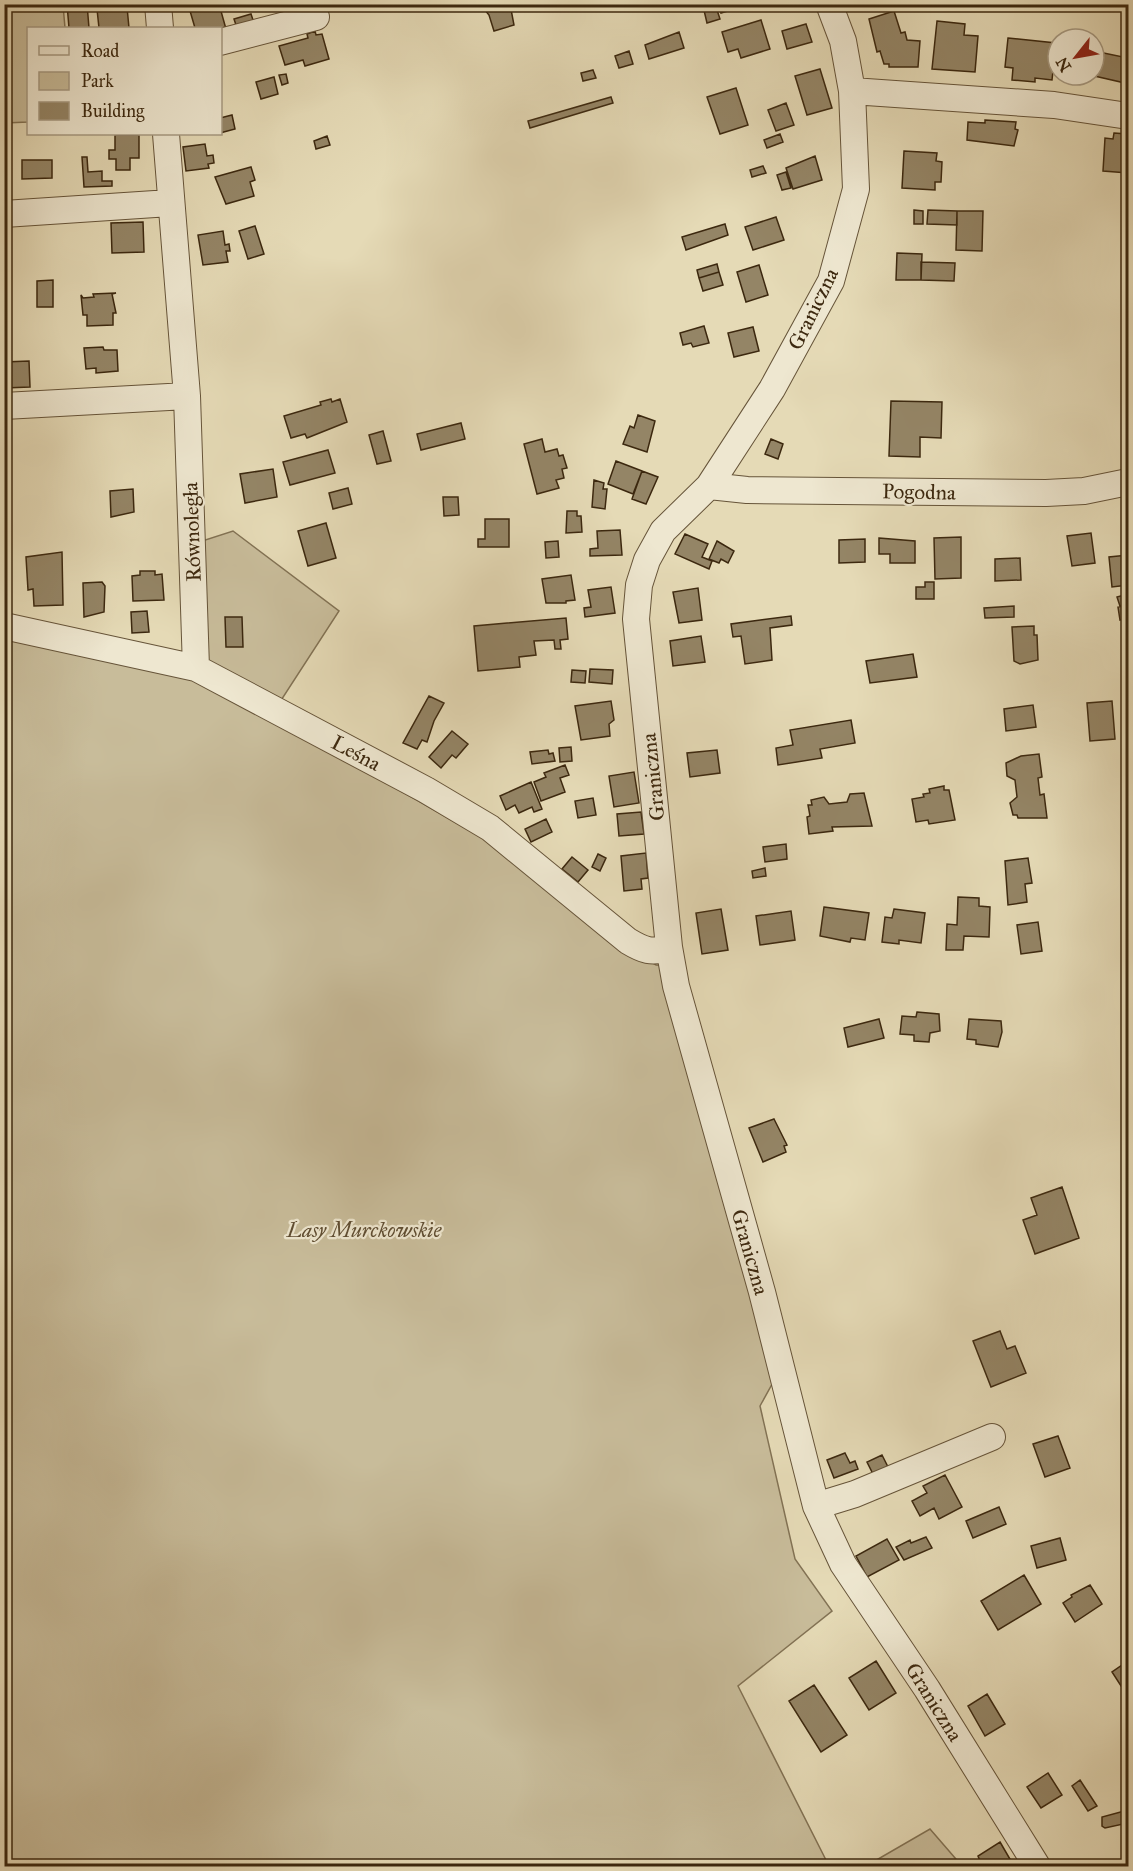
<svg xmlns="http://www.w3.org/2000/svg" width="1133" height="1871" viewBox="0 0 1133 1871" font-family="'IM FELL Great Primer',serif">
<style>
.green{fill:#c8bc9a;stroke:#827254;stroke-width:1.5}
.building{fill:#948566;stroke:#3c280f;stroke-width:1.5}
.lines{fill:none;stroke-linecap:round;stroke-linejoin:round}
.minor-casing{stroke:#665439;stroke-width:28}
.minor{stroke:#eee7d0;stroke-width:26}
.labels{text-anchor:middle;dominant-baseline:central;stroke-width:4.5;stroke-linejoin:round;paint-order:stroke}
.street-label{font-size:21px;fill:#3c280f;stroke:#eee7d0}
.park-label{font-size:21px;font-style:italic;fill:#5f4d32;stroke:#eee7d0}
</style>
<rect width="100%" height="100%" fill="#e5dab6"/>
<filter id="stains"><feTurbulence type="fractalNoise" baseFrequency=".00333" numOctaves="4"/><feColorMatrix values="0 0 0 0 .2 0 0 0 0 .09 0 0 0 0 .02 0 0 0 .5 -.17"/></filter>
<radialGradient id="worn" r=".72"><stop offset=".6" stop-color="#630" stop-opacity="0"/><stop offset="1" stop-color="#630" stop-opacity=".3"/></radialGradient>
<path class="green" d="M4,5H63L65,28H28V122L5,123Z
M233,531L339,611L278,705L200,660L199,542Z
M5,634L191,679L382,780L509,853L627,947L656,965L667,966L776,1377L760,1406L795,1559L832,1611L738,1686L829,1866H5Z
M930,1829L962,1866H866Z"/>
<path class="building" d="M67,4H87L89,28H69Z
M188,4H219L226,29L195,28Z
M480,4H510L514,25L494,31L489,15Z
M715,4L720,19L707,23L703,6Z
M718,4H747L748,5L721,13Z
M127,7L129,28H99L97,9Z
M894,11L901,33L905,32L907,40L920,41L918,67H889V64H884L880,51L877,52L869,19Z
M251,14L254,23L237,28L234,19Z
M761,20L770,49L741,58L738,49L728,52L722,32Z
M937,21L965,24L964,35L978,36L975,72L932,69Z
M806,24L812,42L787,49L782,31Z
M315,31L316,35L322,34L329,59L305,66L303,60L285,65L279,46L308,38L307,34Z
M679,32L684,48L649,59L645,45Z
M1008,38L1056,43L1052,80L1035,78V82L1012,80L1013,68L1005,67Z
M629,51L633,64L619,68L615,56Z
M1094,51L1128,58L1125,83L1090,75H1094Z
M820,69L832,108L807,115L795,76Z
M593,70L596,78L583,81L581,73Z
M286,74L288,83L282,85L279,75Z
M274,77L278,94L261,99L256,82Z
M736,88L748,125L720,134L707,97Z
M611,97L613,103L530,128L528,121Z
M786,103L794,125L776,131L768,110Z
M232,115L235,129L220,133V118Z
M985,120L1016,122L1015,129L1018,130L1014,146L967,140L968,122L985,123Z
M1114,133L1127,134L1128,173L1103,171L1105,138L1113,139Z
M780,134L783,142L767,148L764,140Z
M115,135H139V158H130V170H116V159H109V150H115Z
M327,136L330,145L316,149L314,141Z
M205,144L207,156L213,155L214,163L208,164L209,168L186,171L183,147Z
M904,151L937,153L936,161L942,162L941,182H935V190L902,188Z
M815,156L822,180L793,189L786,168Z
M82,157H87L88,172L102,171V181H112V186L84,187Z
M22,160H52V178L22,179Z
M763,166L766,173L752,177L750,170Z
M251,167L255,180L250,182L254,196L226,204L215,177Z
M786,172L791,188L782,190L777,175Z
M914,210L923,211V224H914Z
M928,210L957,211V225L927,224Z
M957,211H983L982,251L956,250Z
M776,217L784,240L753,250L745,227Z
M143,222L144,252L112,253L111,223Z
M725,224L728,235L686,250L682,237Z
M255,226L264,254L248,259L239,231Z
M223,231L225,245L229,244L230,251H226L228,262L203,265L198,235Z
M897,253L922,254L921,280H896Z
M921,262L955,263L954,281L921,280Z
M717,264L719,272L699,278L697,270Z
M759,265L768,295L746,302L737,272Z
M719,272L723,285L703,291L699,278Z
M53,280V307H37V281Z
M116,293L112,294L116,313H113V325L87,326V315H83L81,295L83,298L94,297L93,294Z
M704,326L709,343L693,347L691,343L683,345L680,333Z
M753,327L759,351L734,357L728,333Z
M103,347L104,350H117L118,371L96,373V368L86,369L84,348Z
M29,361L30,387L4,388V362Z
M331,399L332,402L340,399L347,422L307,438L305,434L291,438L284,416L321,405L320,402Z
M891,401L942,402L941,438L920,437V457L889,456Z
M638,415L655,421L647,452L623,444L630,426L634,428Z
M461,423L465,439L421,450L417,434Z
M383,431L391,461L377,464L369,435Z
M542,439L545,452L557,449L559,456L563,455L567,468L562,469L564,478L556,480L559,488L537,494L524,444Z
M771,439L783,444L778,459L765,454Z
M328,450L335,473L290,485L283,462Z
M616,461L642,471L633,494L608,484Z
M273,469L277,497L245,503L240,474Z
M642,471L658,477L646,504L632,499Z
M594,480L604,483L603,489H607L605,509L592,507Z
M348,488L352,504L333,509L329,493Z
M133,489L134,512L111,517L110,491Z
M9,494L11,520L4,521V495Z
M443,497H458L459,515L444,516Z
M567,511H577V516H581L582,532L566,533Z
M485,519H509V547H478V539H485Z
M326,523L336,558L308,566L298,531Z
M620,530L622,555L590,556V549L598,548L597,531Z
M1091,533L1095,563L1072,566L1067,536Z
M685,534L708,544L702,557L712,561L709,569L675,554Z
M961,537V578L935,579L934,538Z
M879,538L915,541V563H890V554H879Z
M865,539V562L839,563V540Z
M558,541L559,557L546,558L545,542Z
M717,541L734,551L728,563L721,559L719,563L709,559Z
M62,552L63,605L34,606L33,589L28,590L26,557Z
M1128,555V585L1112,587L1109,557Z
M1020,558L1021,580L995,581V559Z
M140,571H155V575L162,574L164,600L133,601L132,576L140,575Z
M571,575L575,600L566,601V603H546L542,579Z
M102,582L105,586L104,612L84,617L83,583Z
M925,582H934V599H916V587H925Z
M611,587L615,613L585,617L584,608L591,607L588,590Z
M698,588L702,620L679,623L673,592Z
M1128,594V604L1120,606L1117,597Z
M1128,605V618L1120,620L1118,607Z
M1014,606V617L985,618L984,608Z
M147,611L149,632L132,633L131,612Z
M791,616L792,625L770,628L772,660L745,664L741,636L733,637L731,624Z
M225,617H242L243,647H226Z
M566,618L568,639L560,640L561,649H555L554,640L534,641L536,655L519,657L520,667L478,671L474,626Z
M1034,626V635H1037L1038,660L1020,664L1014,661L1012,627Z
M701,636L705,662L673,666L670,641Z
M913,654L917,677L870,683L866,661Z
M590,669L613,670L612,684L589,682Z
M572,670L586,671L585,683L571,682Z
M429,696L444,703L434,721L427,742L422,740L417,749L403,743Z
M611,701L614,720L609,724L610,736L581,740L575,706Z
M1112,701L1115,739L1090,741L1087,703Z
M1033,705L1036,727L1006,731L1004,709Z
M851,720L855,743L820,749L822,758L778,765L776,748L793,745L790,730Z
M452,731L468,744L456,758L452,755L441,768L429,757Z
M571,747L572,761L560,762L559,748Z
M548,750L549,754L553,753L555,761L532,764L530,752Z
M717,750L720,773L690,777L687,753Z
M1039,754L1042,777L1038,778L1040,795L1044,794L1047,818H1018L1017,815H1013L1010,803L1017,797L1015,780L1007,776L1006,763L1021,756Z
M565,765L569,775L560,778L565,792L541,801L534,782L546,777L544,773Z
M634,772L639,803L614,807L609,776Z
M531,782L542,809L534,812L532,807L519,813L515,805L506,810L500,796Z
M944,786V790H949L955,820L929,824L928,820L916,822L912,799L924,797L923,794L930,793L929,789Z
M864,793L872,826L832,827L833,831L809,834L807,817L810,816L808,805H812L811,800L824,797L829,804L847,802L850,794Z
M593,798L596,815L578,818L575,801Z
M641,812L644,834L619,836L617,814Z
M546,819L552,832L531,842L525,829Z
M786,844L787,859L765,862L763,847Z
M646,853L648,878L641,879L642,889L624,891L621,856Z
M598,854L606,858L600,871L592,867Z
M572,857L588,870L578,882L562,869Z
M1028,858L1032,883L1025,884L1027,902L1008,905L1005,861Z
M765,868L766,876L753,878L752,871Z
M958,897L979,898V906L990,907L989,937L964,936L963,950H946L947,924L957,925Z
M824,907L869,913L865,940L851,938L850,942L820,936Z
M721,909L728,950L702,954L696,913Z
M894,909L925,913L921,943L899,940V944L882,942L885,917L892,918Z
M791,911L795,940L760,945L756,916Z
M1038,922L1042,951L1021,954L1017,925Z
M917,1012L939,1014L940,1031L930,1033L929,1042L914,1041V1035L900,1034L902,1016L916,1017Z
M879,1019L884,1038L848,1047L844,1028Z
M969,1019L1001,1021L1002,1032L998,1047L976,1044V1040L967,1039Z
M774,1119L787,1145L784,1146L786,1152L763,1162L749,1128Z
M1062,1187L1079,1238L1035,1254L1023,1220L1037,1215L1031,1198Z
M1000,1331L1007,1349L1015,1346L1026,1373L991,1387L973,1341Z
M1058,1436L1070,1468L1045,1477L1033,1444Z
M845,1453L850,1463L855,1461L858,1469L834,1478L827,1460Z
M882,1455L889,1469L874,1476L867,1462Z
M945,1475L962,1507L939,1519L934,1508L920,1516L912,1501L927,1493L923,1486Z
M999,1507L1006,1524L973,1538L966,1521Z
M926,1537L932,1548L904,1560L896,1547L910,1540L911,1543Z
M1060,1538L1066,1560L1037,1568L1031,1546Z
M887,1539L899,1560L867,1577L856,1556Z
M1024,1575L1041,1604L998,1630L981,1601Z
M1090,1585L1102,1604L1075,1622L1063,1603L1072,1597L1071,1595Z
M876,1661L896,1693L869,1710L849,1678Z
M1128,1661V1686L1123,1689L1112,1672Z
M814,1685L847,1735L821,1752L789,1701Z
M987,1694L1005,1724L985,1736L968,1706Z
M1048,1773L1062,1795L1041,1808L1027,1787Z
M1080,1780L1097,1806L1088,1811L1072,1786Z
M1128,1810V1823L1105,1828L1102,1826V1817Z
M1000,1842L1014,1866H982L978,1856Z"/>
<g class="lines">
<defs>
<path id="minor" d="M158,4L160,28
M829,4L843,41L852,91L856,189L831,281L772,389L709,486L663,531L647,560L639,585L636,619L669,947L676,986L762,1292L816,1506L843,1564L927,1689L1037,1866
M220,42L316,17
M852,91L1054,105L1128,116
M166,134L187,396L196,668
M4,214L170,203
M4,406L187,396
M709,486L747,490L1046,493L1084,491L1128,482
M4,626L196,668L426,790L490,828L628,941C643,950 652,954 669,947
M816,1506L855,1494L992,1437"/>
</defs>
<use href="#minor" class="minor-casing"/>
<use href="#minor" class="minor"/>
</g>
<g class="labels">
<g class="street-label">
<text transform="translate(813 309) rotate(-64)">Graniczna</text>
<text transform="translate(919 492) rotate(1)">Pogodna</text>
<text transform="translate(192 532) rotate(-92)">Równoległa</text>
<text transform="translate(356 753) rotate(28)">Leśna</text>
<text transform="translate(653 777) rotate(-96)">Graniczna</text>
<text transform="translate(750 1252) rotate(74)">Graniczna</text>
<text transform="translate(934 1702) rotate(58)">Graniczna</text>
</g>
<g class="park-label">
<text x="364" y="1230">Lasy Murckowskie</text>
</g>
</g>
<rect width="1133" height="1871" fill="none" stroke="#e5dab6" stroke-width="24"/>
<rect x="6" y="6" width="1121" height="1859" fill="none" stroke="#3c280f" stroke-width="3"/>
<rect x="12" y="12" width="1109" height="1847" fill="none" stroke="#3c280f" stroke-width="1.5"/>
<rect x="27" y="27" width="195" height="108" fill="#eee7d0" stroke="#a79b83" stroke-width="1.5"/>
<rect x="39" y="46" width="30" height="9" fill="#eee7d0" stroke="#a79b83" stroke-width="1.5"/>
<text x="81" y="57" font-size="18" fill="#3c280f">Road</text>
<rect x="39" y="72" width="30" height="18" fill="#c8bc9a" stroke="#a79b83" stroke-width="1.5"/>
<text x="81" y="87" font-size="18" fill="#3c280f">Park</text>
<rect x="39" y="102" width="30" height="18" fill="#948566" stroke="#a79b83" stroke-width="1.5"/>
<text x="81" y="117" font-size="18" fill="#3c280f">Building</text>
<g transform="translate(1076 57) rotate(239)"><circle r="28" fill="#eee7d0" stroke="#a79b83" stroke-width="1.5"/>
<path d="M0-4.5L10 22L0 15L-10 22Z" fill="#8f2418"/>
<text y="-9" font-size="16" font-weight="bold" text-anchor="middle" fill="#3c280f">N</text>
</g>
<rect width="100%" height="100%" filter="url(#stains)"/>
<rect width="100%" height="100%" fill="url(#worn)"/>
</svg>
